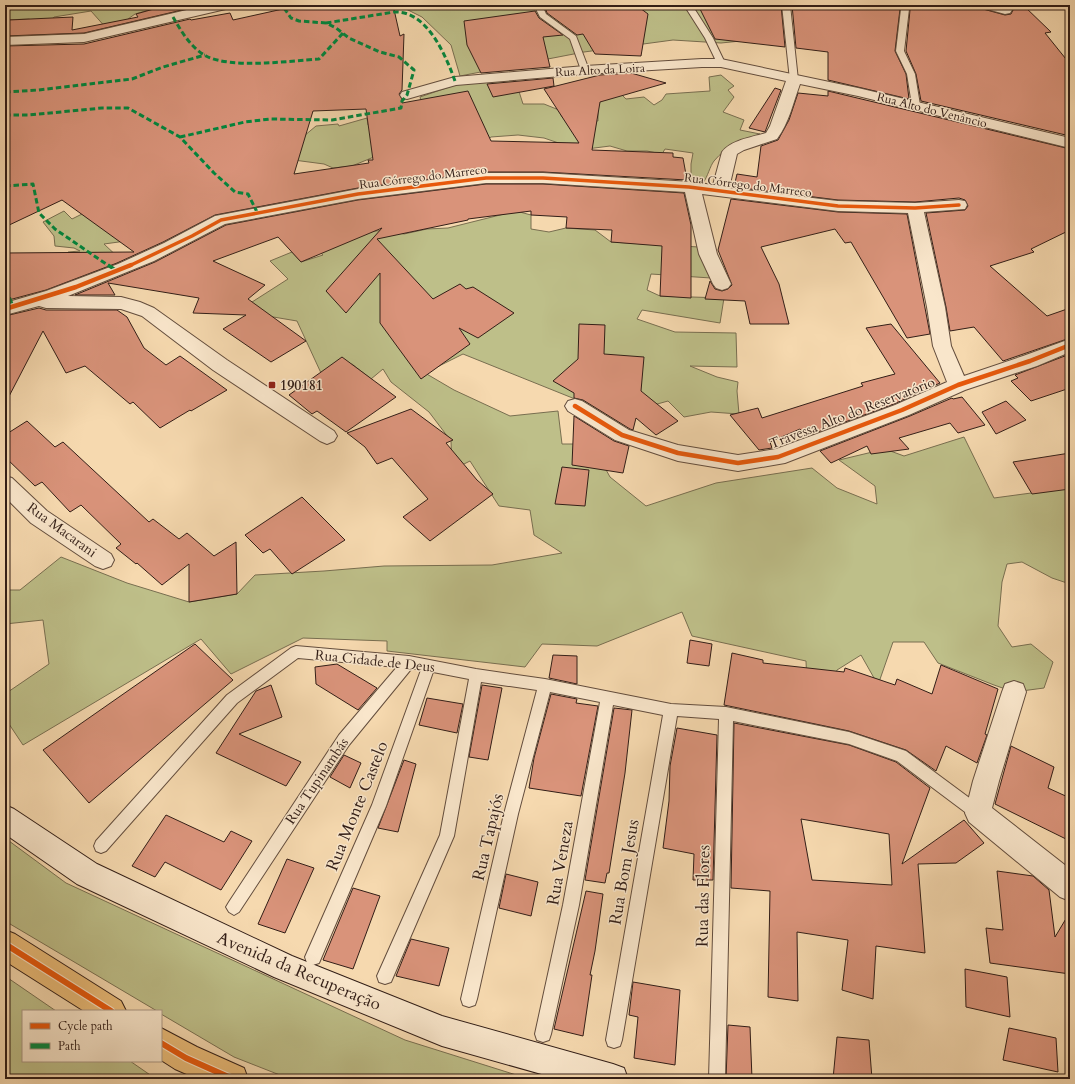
<svg xmlns="http://www.w3.org/2000/svg" width="1075" height="1084" viewBox="0 0 1075 1084" font-family="Cardo,serif">
<style>
.green{fill:#bebf89;stroke:#786e50}
.building{fill:#d9937a;stroke:#321e17;fill-rule:evenodd}
.lines{fill:none;stroke-linecap:round;stroke-linejoin:round}
.lane-casing{stroke:#634d3d;stroke-width:2}
.street-casing{stroke:#634d3d;stroke-width:2}
.secondary-casing{stroke:#321e17;stroke-width:2}
.highway-casing{stroke:#321e17;stroke-width:2}
.lane{fill:#f9e6cb;fill-rule:evenodd}
.street{fill:#f9e6cb;fill-rule:evenodd}
.secondary{fill:#f9e6cb;fill-rule:evenodd}
.highway{fill:#ebbc78;fill-rule:evenodd}
.quiet-far1{stroke:#00873e;stroke-width:3;stroke-dasharray:5.5 3;stroke-linecap:butt}
.quiet{stroke:#00873e;stroke-width:3.5;stroke-dasharray:8 3.5;stroke-linecap:butt}
.cycleway-far2-casing{stroke:#f9e6cb;stroke-width:5}
.cycleway-far1-casing{stroke:#f9e6cb;stroke-width:7}
.cycleway-casing{stroke:#f9e6cb;stroke-width:8}
.cycleway-far2{stroke:#e8590c;stroke-width:3.5}
.cycleway-far1{stroke:#e8590c;stroke-width:4.5}
.cycleway{stroke:#e8590c;stroke-width:6}
.poi-dot{fill:#8f2418;stroke:#f9e6cb;stroke-width:1.5}
.labels{text-anchor:middle;dominant-baseline:central;stroke-width:3;stroke-linejoin:round;paint-order:stroke}
.far-street-label{font-size:12px;fill:#321e17;stroke:#f9e6cb}
.poi-label{font-size:14px;font-weight:bold;fill:#321e17;stroke:#f9e6cb;text-anchor:start}
.street-label{font-size:14px;fill:#321e17;stroke:#f9e6cb}
.near-street-label{font-size:17px;fill:#321e17;stroke:#f9e6cb}
</style>
<rect width="100%" height="100%" fill="#f6d9af"/>
<filter id="stains"><feTurbulence type="fractalNoise" baseFrequency=".005" numOctaves="4"/><feColorMatrix values="0 0 0 0 .2 0 0 0 0 .09 0 0 0 0 .02 0 0 0 .5 -.17"/></filter>
<radialGradient id="worn" r=".72"><stop offset=".6" stop-color="#630" stop-opacity="0"/><stop offset="1" stop-color="#630" stop-opacity=".3"/></radialGradient>
<path class="green" d="M5,5H158L160,7L135,14L128,19L134,23L107,29L91,11L54,17L48,26L29,19L5,20Z
M354,5H780V37L721,43L673,40L584,52L460,76L451,45L422,17L404,8L358,13Z
M721,75L734,86L728,90L734,97L723,112L744,120L740,130L760,134C743,141 726,146 714,161C710,166 708,176 703,183H691V164L693,153L665,149L662,154L647,151H627L610,146L579,150L544,138L518,135L491,137L479,146L381,154L352,166L333,168L324,164L286,159L304,136L316,126L338,124L339,126L367,118L368,125L397,122L424,112L420,97L458,84L515,79L523,104H544L559,110L562,117L598,121V110L583,105L619,92L626,99L644,97L654,105L662,100L666,94L710,91L709,77Z
M64,211L72,219L82,214L126,241L104,244L121,260L110,269L96,274L86,264L62,266L68,252L80,251L74,248L55,246L54,236L43,222Z
M516,211L531,215V229L549,232L566,228L595,230L611,242L699,247L711,278L651,274L647,290L660,296L724,298L720,323L642,310L637,319L675,332L736,333L737,367L690,366L717,377L738,382L737,391L739,414L711,412L684,417L668,401L643,408L622,428L575,399L463,354L425,373L454,390L510,416L558,411L562,444H592L610,477L646,506L716,483L812,468L837,488L877,504L875,486L839,460L885,449L904,456L964,437L994,498L1061,489L1070,480V584L1052,578L1022,562L1007,564L1002,582L998,626L1012,647L1031,644L1053,662L1044,688L1014,692L994,685L938,663L924,642H893L878,685L861,655L837,670L826,701L808,708L806,661L692,636L682,612L597,646L542,644L525,667L387,651V641L303,638L231,674L201,639L23,745L5,718V694L49,664L43,620L5,624V590H20L61,557L127,583L189,602L237,594L255,575L324,571L384,566L492,565L562,553L534,535L530,510L499,506L470,461L452,470L451,441L429,412L391,382L383,369L371,379L352,364L321,373L297,321L238,311L288,279L270,261L292,252L301,262L323,255L313,246L353,233L387,230L404,234L427,229L448,228Z
M5,838L66,883L405,1040L529,1079H290L234,1057L161,1014V1011H157L5,921Z
M5,976L56,1011H23V1061H130L156,1079H5Z"/>
<path class="building" d="M168,5H178L182,10L84,33L5,36V29L9,20L73,17L72,30L138,17L136,14Z
M301,5H393L400,36L404,34L402,90L399,94L402,99V103L468,91L491,141L579,143L544,89L600,75L631,73L666,83L600,102L592,150L673,153V157L683,158L687,180L543,172H486L358,188L215,215L163,242L117,263L46,290L5,301V253L134,252L62,200L5,227V46L84,44L190,19L191,20L230,13L233,20ZM366,109L373,160H368L369,163L294,174L313,111Z
M544,5H636L648,14L641,56L595,54L583,34L577,35L547,13Z
M745,5H781L785,47L715,39L700,9Z
M792,5H902L900,9L895,51L906,74L909,99L828,80V52L796,48Z
M913,5H980L983,9L1005,15L1011,14L1013,10L1008,5H1023L1051,32L1045,33L1070,64V136L921,101L916,74L906,51L910,10Z
M535,11L539,18L563,35L543,37L550,67L481,73L467,45L464,21Z
M553,78L554,86L493,97L487,84Z
M775,88L781,90L765,132L749,128Z
M828,91L1070,149V230L1031,249L1034,252L990,266L1047,316L1070,308V338L1003,361L974,327L950,331L946,307L926,213L965,210L968,206L965,200L959,198L915,202L838,200L734,187L737,174L757,177L761,146L778,140L789,120L798,93L828,96Z
M486,184H543L684,193L691,225V298L660,296L662,246L611,242L612,230L566,228L567,217L531,215V211L468,219V220L377,239L433,299L460,284L466,289L473,287L514,313L478,338L459,328L470,344L421,379L380,323V273L346,313L326,291L382,228L301,262L278,237L213,261L265,285L248,299L306,341L271,362L223,329L246,315L193,313L199,298L108,283L115,295H75L155,262L226,225L358,200Z
M731,199L838,212L907,214L930,334L907,338L851,242L845,243L835,229L761,247L779,284L789,324H750L745,301L705,299L710,281L715,289L722,291L728,289L732,285L718,250Z
M39,308L46,310H117L127,317L144,348L166,365L180,356L227,390L191,411L190,410L160,428L133,402L130,404L85,366L66,373L43,331L5,404V316Z
M579,324L605,325L604,354L644,357L641,391L678,421L656,435L636,418L633,430L630,429L583,400L574,398V393L553,381L578,359Z
M891,324L940,383L894,404L807,436L800,429L770,442L772,448L759,450L730,415L758,408L762,418L863,386L861,383L895,374L866,328Z
M1070,354V388L1031,401L1011,381L1018,378L1015,375Z
M342,357L396,397L346,432L317,411L312,414L289,395Z
M962,397L985,425L958,433L950,423L899,438L909,449L871,454L867,446L831,463L820,451L910,416L952,398L953,399Z
M1006,401L1026,420L996,434L982,412Z
M411,409L453,440L446,443L477,480L493,494L430,541L403,517L428,499L392,458L377,464L365,447L347,433Z
M574,416L614,441L629,446L623,473L572,465Z
M27,421L55,447L63,442L149,522L153,519L179,539L187,533L214,556L236,542L237,594L189,602V564L162,585L137,563L136,564L116,548L121,544L81,505L70,512L42,482L35,486L5,457V435Z
M1070,453V489L1032,494L1013,462Z
M562,467L589,470L585,506L555,504Z
M302,497L345,540L292,574L270,549L263,553L245,535Z
M690,640L712,644L709,666L687,663Z
M195,644L233,680L89,803L43,750Z
M732,653L763,660V663L844,672L845,668L895,685L897,679L932,694L941,665L998,689L985,734L987,735L977,763L946,746L936,771L906,750L849,731L724,705Z
M553,655L577,656V684L549,678Z
M337,664L377,688L358,710L316,684L315,667Z
M271,685L282,717L239,734L301,762L286,786L216,753L256,691Z
M482,685L502,688L488,760L469,757Z
M551,694L577,699L576,703L598,706L581,796L529,788L534,758Z
M427,698L463,704L457,733L419,725Z
M614,708L632,710L625,773L609,873H607L605,883L585,880Z
M734,723L849,745L896,762L930,788L902,864L964,820L984,843L956,863L918,864L925,953L876,946L873,999L842,990L848,940L797,932L798,1001L768,997L770,891L731,888ZM801,819L889,834L892,885L812,880Z
M677,728L717,735L713,880H693L694,854L663,848L669,801L670,766Z
M1011,746L1054,767L1048,788L1070,798V841L995,804Z
M344,755L361,763L350,788L330,777Z
M404,760L416,764L398,832L378,828Z
M166,815L224,842L231,831L252,841L221,890L165,862L155,877L132,866Z
M287,859L314,868L285,933L258,924Z
M997,871L1033,876L1049,890L1055,937L1070,912V974L990,963L986,928L1003,930Z
M506,874L538,882L531,916L499,908Z
M353,888L380,896L353,969L323,960Z
M586,891L603,894L595,951L590,975H592L583,1036L554,1029Z
M411,939L449,948L439,986L396,976Z
M965,969L1007,977L1010,1017L966,1007Z
M633,982L680,990L675,1065L634,1058L638,1017L629,1015Z
M728,1025L750,1027L752,1079H726Z
M1009,1028L1056,1038L1058,1072L1003,1060Z
M837,1037L869,1040L872,1079H833Z"/>
<g class="lines">
<defs>
<path id="lane" d="M534,5H542L546,14L576,36L589,70L588,72H585L581,70L570,39L540,17Z
M684,5H692L713,38L725,63L724,65H721L717,63L705,38Z
M782,5H790L798,80L794,82L790,80Z
M904,5H912L909,9L904,51L915,74L920,105L916,107L912,105L907,74L896,51L901,9Z
M296,646L409,656L476,669L545,679L671,704L726,707L849,732L906,751L983,808L985,813L983,818L978,820L973,818L897,761L849,744L733,721L725,1079H709L719,719L677,716L622,1040L620,1046L614,1048L608,1046L606,1040L663,715L613,705L579,905L551,1034L549,1040L543,1042L537,1040L535,1034L563,905L600,702L550,692L518,814L477,999L475,1005L469,1007L463,1005L461,999L504,814L537,690L481,682L454,836L391,982L385,984L379,982L377,976L440,835L469,679L433,672L386,806L319,963L313,965L307,963L305,957L372,805L421,670L412,668L349,745L239,912L234,915L229,912L226,907L229,902L339,735L397,667L298,658L237,703L106,851L101,853L96,851L94,846L96,841L227,695L291,648Z"/>
<path id="street" d="M208,5H232L230,8L84,42L5,45V37L84,34Z
M981,5C990,5 1006,2 1012,10L1010,13L1005,14L983,8Z
M702,59H721L858,88L1070,138V148L858,96L800,84C793,103 789,123 777,139L744,150L737,154L729,188L838,201L915,203L959,200L965,201L967,205L965,209L924,212L945,307L951,346L964,376L1023,356L1070,339V352L1037,366L965,390L909,415L785,463L738,471L678,461L615,440L568,411L565,406L568,401L575,399L582,401L629,430L678,445L738,455L776,449L895,405L947,382L933,346L927,307L908,213L838,211L702,194L717,254L731,284L728,288L722,290L716,288L713,284L699,254L685,192L543,183H486L358,199L225,224L154,261L68,296L121,297L140,302L154,308L227,360L334,431L337,436L334,441L327,444L320,441L213,370L142,316L121,309L46,308L39,306L5,315V303L46,291L118,264L164,243L215,216L358,189L486,173H543L692,182L713,185L722,152C731,140 753,137 766,133L770,126L786,81L721,67H702L585,74L456,85L407,99L402,98L400,95L402,92L455,77L585,66Z
M5,476L12,478L47,511L111,554L114,560L111,566L103,569L95,566L31,523L5,497Z
M1014,681L1023,684L1026,692L999,781L992,808L1070,869V901L1060,897L969,822L965,813L973,781L1002,692L1005,684Z"/>
<path id="secondary" d="M5,805L14,809L97,864L292,956L442,1016L613,1064L624,1068L628,1079H559L442,1046L274,977L77,884L5,834Z"/>
<path id="highway" d="M5,930L15,934L121,1001L126,1011H84L5,961Z
M161,1028L197,1047L244,1068L248,1079H198L175,1069L161,1060Z"/>
</defs>
<use href="#lane" class="lane-casing"/>
<use href="#street" class="street-casing"/>
<use href="#secondary" class="secondary-casing"/>
<use href="#highway" class="highway-casing"/>
<use href="#lane" class="lane"/>
<use href="#street" class="street"/>
<use href="#secondary" class="secondary"/>
<use href="#highway" class="highway"/>
<path class="quiet-far1" d="M173,17C181,31 191,48 206,56C231,69 290,61 319,59L343,33
M326,23L394,12C427,10 446,56 455,81
M5,92L38,90L132,79L163,67L205,55
M5,115H29L102,108H128L180,137L214,173L235,192L248,194L257,212
M180,137L245,122L270,119L332,120L401,108L402,101L407,95L414,70L399,57L380,52L349,38L336,28L326,23L299,21L291,18L282,5
M5,186L33,184L39,213L55,229L109,266"/>
<path class="quiet" d="M108,265L117,271
M5,287L13,307"/>
<defs>
<path id="cycleway-far2" d="M129,266L192,236L221,220L358,194L486,178H543L689,187L838,206L915,208L959,205"/>
<path id="cycleway-far1" d="M5,309L76,287L131,265
M575,406L622,435L678,453L738,463L778,457L902,410L958,385L1030,361L1070,345"/>
<path id="cycleway" d="M5,944L111,1011
M161,1043L186,1058L233,1079"/>
</defs>
<use href="#cycleway-far2" class="cycleway-far2-casing"/>
<use href="#cycleway-far1" class="cycleway-far1-casing"/>
<use href="#cycleway" class="cycleway-casing"/>
<use href="#cycleway-far2" class="cycleway-far2"/>
<use href="#cycleway-far1" class="cycleway-far1"/>
<use href="#cycleway" class="cycleway"/>
</g>
<rect class="poi-dot" x="268" y="381" width="8" height="8" rx="2"/>
<g class="labels">
<g class="far-street-label">
<text transform="translate(600 70) rotate(-3)">Rua Alto da Loira</text>
<text transform="translate(932 110) rotate(14)">Rua Alto do Venâncio</text>
<text transform="translate(423 177) rotate(-7)">Rua Córrego do Marreco</text>
<text transform="translate(748 185) rotate(7)">Rua Córrego do Marreco</text>
</g>
<g class="poi-label">
<text x="280" y="385">190181</text>
</g>
<g class="street-label">
<text transform="translate(852 413) rotate(-21)">Travessa Alto do Reservatório</text>
<text transform="translate(62 530) rotate(36)">Rua Macarani</text>
<text transform="translate(375 661) rotate(6)">Rua Cidade de Deus</text>
<text transform="translate(317 781) rotate(-56)">Rua Tupinambás</text>
</g>
<g class="near-street-label">
<text transform="translate(357 806) rotate(-68)">Rua Monte Castelo</text>
<text transform="translate(488 837) rotate(-77)">Rua Tapajós</text>
<text transform="translate(560 863) rotate(-80)">Rua Veneza</text>
<text transform="translate(624 872) rotate(-80)">Rua Bom Jesus</text>
<text transform="translate(703 896) rotate(-89)">Rua das Flores</text>
<text transform="translate(299 971) rotate(23)">Avenida da Recuperação</text>
</g>
</g>
<rect width="1075" height="1084" fill="none" stroke="#f6d9af" stroke-width="20"/>
<rect x="6" y="6" width="1063" height="1072" fill="none" stroke="#321e17" stroke-width="2"/>
<rect x="10" y="10" width="1055" height="1064" fill="none" stroke="#321e17"/>
<rect x="22" y="1010" width="140" height="52" fill="#f9e6cb" stroke="#a99683"/>
<rect x="30" y="1023" width="20" height="6" fill="#e8590c" stroke="#a99683"/>
<text x="58" y="1030" font-size="12" fill="#321e17">Cycle path</text>
<rect x="30" y="1043" width="20" height="6" fill="#00873e" stroke="#a99683"/>
<text x="58" y="1050" font-size="12" fill="#321e17">Path</text>
<rect width="100%" height="100%" filter="url(#stains)"/>
<rect width="100%" height="100%" fill="url(#worn)"/>
</svg>
